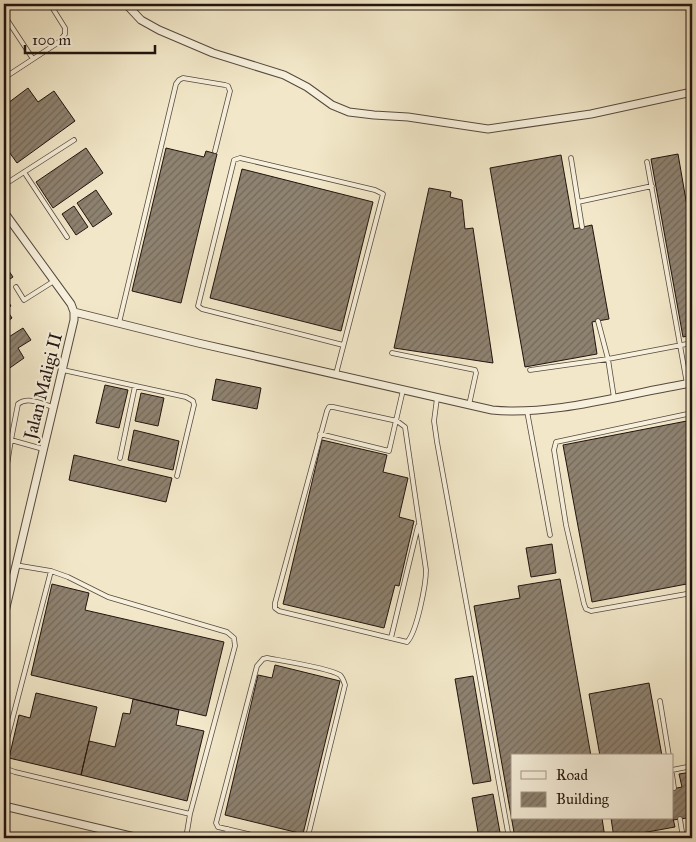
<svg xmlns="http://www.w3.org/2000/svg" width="696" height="842" viewBox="0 0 696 842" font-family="'IM FELL Great Primer',serif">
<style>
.building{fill:url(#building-hatch);stroke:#22140f}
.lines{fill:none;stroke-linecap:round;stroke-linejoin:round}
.service-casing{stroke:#56493e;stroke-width:5.5}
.minor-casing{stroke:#56493e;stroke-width:9}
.service{stroke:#f7f0dc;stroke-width:4}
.minor{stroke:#f7f0dc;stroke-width:7}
.labels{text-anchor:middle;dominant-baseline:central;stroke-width:4.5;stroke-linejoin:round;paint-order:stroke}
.street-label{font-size:18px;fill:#22140f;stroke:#f7f0dc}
</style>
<defs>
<pattern id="building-hatch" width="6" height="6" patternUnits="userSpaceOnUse" patternTransform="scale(1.25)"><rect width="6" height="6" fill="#8e8270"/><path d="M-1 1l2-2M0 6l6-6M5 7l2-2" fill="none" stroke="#74695a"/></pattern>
</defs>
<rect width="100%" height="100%" fill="#f2e8c9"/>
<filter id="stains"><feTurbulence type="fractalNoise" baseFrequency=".004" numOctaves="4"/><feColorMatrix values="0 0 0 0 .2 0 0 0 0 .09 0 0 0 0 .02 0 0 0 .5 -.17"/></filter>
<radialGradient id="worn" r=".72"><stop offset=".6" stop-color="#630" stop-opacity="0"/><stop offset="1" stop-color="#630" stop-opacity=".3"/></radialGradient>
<path class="building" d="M28,88L38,102L54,91L75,121L17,163L4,145V106Z
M86,148L103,173L53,208L36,182Z
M166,148L204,157L206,151L217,154L181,303L132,291Z
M678,154L692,235V335L683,337L651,159Z
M561,155L574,229L592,225L609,319L592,322L597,354L525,367L490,168Z
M242,169L373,202L341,331L210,298Z
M429,188L451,192L450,197L462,200L465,229L473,228L493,363L394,348Z
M96,190L112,214L93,227L77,203Z
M74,206L88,227L76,235L62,214Z
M4,264L13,277L4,283Z
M4,295L11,306L6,309L12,318L4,324Z
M23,328L31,340L18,348L24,358L4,372V340Z
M216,379L261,388L257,409L212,400Z
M105,385L128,390L119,428L96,423Z
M141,393L164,398L158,426L135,421Z
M692,420V583L592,602L563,445Z
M134,430L179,441L173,470L128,460Z
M322,440L387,455L383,472L408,478L399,517L414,521L399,586L395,585L384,628L283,604Z
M74,455L172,478L166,502L69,480Z
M552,544L556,573L531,577L526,548Z
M560,579L591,756H512V818H602L605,838H515L474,606L520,598L518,586Z
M52,584L89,593L85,610L224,642L206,716L31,675Z
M275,665L340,681L303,834L225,815L258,675L272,678Z
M473,676L491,781L473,784L455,679Z
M649,683L662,756H600L589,694Z
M36,693L97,707L81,775L9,758L19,715L30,718Z
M133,699L179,710L176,725L204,731L187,801L81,775L89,741L115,747L123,713L130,714Z
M692,772V838H690L687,818L673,820L672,789L682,787L679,774Z
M493,794L501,838H479L472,798Z
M672,814L675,827L614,838L611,818H672Z
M655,834L656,838H630Z"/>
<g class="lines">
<defs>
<path id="service" d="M54,9L62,4
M4,15L33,59
M4,78L59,42L65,34V28L50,4
M571,158L582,227
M647,162L687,384
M24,172L67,237
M4,185L74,140
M578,202L652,186
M16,287L24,300L54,281
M598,321L608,359L614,398
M119,323L176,84L179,80L183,78L225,85L228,86L230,91L215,151
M392,353L475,370L476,373L469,405
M63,370L186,397L193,401L194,405L177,476
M530,370L608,359L692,343
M336,374L383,194L375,190L240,158L234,160L198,306L202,309L343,345
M437,398L434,421L437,442L509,838
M329,407H333L397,421L405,427L426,570C426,584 417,632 407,642L279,611L275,608V603L327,411Z
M527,411L550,535
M692,413L556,442L554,450L566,525L584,604L586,609L591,611L692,593
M320,434L389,451L403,390
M11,440L18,404C28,396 42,404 53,407
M120,458L135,386
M4,484L11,440L43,449
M51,571L68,577L108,597L227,632L234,638L235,646L190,814L186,838
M391,638L418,526
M660,701L669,756
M4,751L51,571L15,565
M4,768L15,772L190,814
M672,770L692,766
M672,774L674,788
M680,819L683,838
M225,838L228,829
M265,838L218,827L216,823L257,666L263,659L267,658C283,661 329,668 340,675C343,678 344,682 345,685L309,832L306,838"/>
<path id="minor" d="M126,4L141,20L159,30L213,53L284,75L307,87L332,105L349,112L374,115L408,117L488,129L591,114L692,92
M4,212L71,304L74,312V320L4,616
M74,312L198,343L492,410C556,416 628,393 692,383
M4,806L139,838"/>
</defs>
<use href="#service" class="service-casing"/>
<use href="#minor" class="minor-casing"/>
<use href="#service" class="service"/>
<use href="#minor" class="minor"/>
</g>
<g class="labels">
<g class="street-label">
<text transform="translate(43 386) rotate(-76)">Jalan Maligi II</text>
</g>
</g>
<rect width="696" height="842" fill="none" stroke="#f2e8c9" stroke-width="20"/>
<rect x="5" y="5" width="686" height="832" fill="none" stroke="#22140f" stroke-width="2.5"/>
<rect x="10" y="10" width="676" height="822" fill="none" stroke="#22140f"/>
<rect x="511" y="754" width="162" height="65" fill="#f7f0dc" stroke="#a2988a"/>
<rect x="521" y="771" width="25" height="8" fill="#f7f0dc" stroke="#a2988a"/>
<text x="556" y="780" font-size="15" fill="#22140f">Road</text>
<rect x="521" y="792" width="25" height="15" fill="url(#building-hatch)" stroke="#a2988a"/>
<text x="556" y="804" font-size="15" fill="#22140f">Building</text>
<path d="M25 45v8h130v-8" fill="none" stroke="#22140f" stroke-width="2.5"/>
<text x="32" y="45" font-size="15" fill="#22140f" stroke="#f7f0dc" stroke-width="4" paint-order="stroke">100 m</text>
<rect width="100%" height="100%" filter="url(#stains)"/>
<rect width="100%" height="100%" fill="url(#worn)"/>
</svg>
